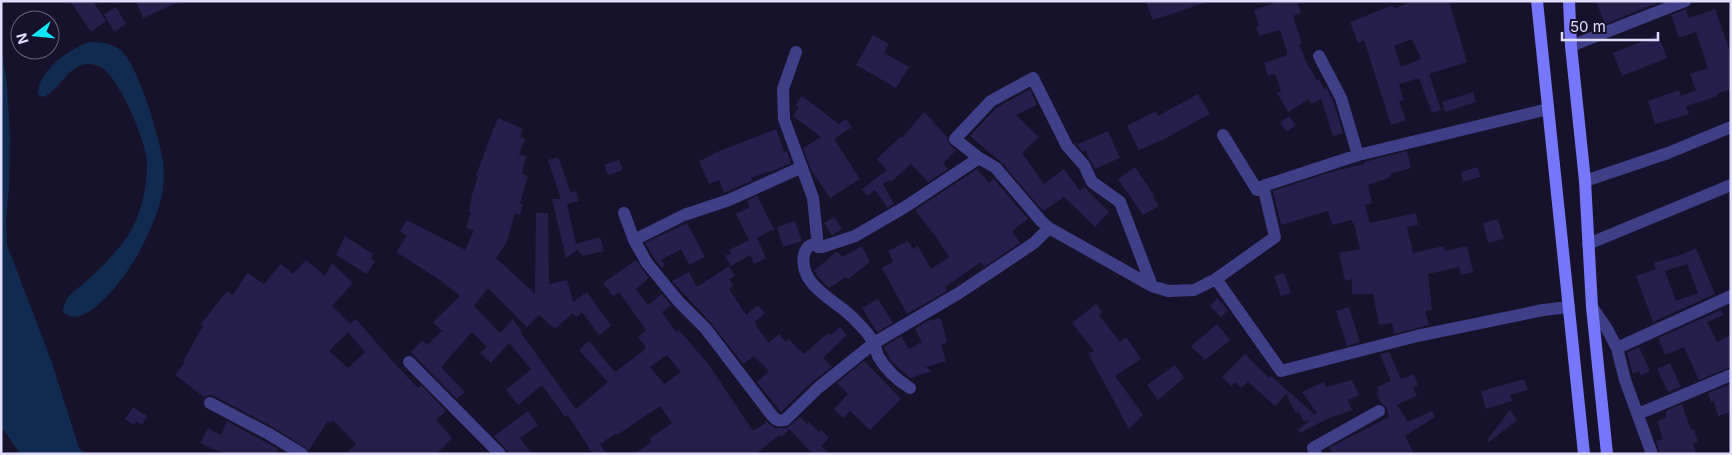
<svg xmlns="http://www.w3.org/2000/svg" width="1732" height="455" viewBox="0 0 1732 455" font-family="Inter,sans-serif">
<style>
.water{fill:#112b50}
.building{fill:#261f4b;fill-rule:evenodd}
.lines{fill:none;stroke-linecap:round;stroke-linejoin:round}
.minor{stroke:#3f3f88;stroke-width:12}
.secondary{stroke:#7777fb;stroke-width:12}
</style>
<rect width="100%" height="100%" fill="#16122b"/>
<path class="water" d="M90,42C100,42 110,43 119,49C138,62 159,137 163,161C164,169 164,180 163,188C161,208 147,238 137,256C127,273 86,334 63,312C63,306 66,300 70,295C76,289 84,284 90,278C105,264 122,247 132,229C142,211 150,175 146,155C142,133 123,90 108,73C103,67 96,64 88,64C68,64 60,91 43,97L38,95C37,71 70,48 90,42Z
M1,46L7,85L10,136L9,187L6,219L7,245L51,360L79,448L85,454H20L1,426Z"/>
<path class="building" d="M70,1H93L106,21L91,32Z
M136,1H181L143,18Z
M1146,1H1203L1204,3L1153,20Z
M1279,1H1297L1301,13L1293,16L1302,43L1299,44L1309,68H1310L1317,81L1319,79L1324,89L1326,87L1333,101L1343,133L1333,136L1321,99L1311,104L1309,99L1288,112L1277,93L1281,91L1275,74L1268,76L1264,63L1287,55V51L1280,30L1259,36L1256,27L1259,26L1254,10Z
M1412,1H1449L1467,62L1429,74L1441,110L1432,113L1419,78L1399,84L1404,100L1399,101L1406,120L1391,125L1364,40L1358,43L1350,22L1393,5L1394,9ZM1412,39L1421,59L1401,67L1394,46Z
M1596,1H1662L1605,24Z
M116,7L126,24L114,32L104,14Z
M1686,9L1689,18L1715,9L1731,54V89L1717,94L1718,96L1686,106L1689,114L1655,124L1648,101L1679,90L1681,96L1696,90L1690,74L1708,68L1696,32L1679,38L1671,15Z
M873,35L889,44L884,53L909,67L896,88L856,65Z
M1658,35L1667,58L1622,76L1613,53Z
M1030,89L1037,105L1016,115L1039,137L1022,153L1044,184L1064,169L1080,191L1084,187L1109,212L1095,227L1064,197L1043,211L1006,168L1007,167L970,136L996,108Z
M1473,92L1476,102L1445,112L1442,102Z
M1198,94L1210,114L1166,138L1139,150L1127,126L1156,111L1158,116Z
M802,96L839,124L846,119L852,127L834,139L860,179L830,198L811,170L803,148L821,137L793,116L799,107L795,105Z
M924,112L933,120L932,121L947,137L950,145L956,150L943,163L948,169L928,182L911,164L891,182L890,180L883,184L894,204L888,208L875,190L867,196L862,189L887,170L877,159L900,137L902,138Z
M1290,116L1295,126L1286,132L1280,122Z
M498,118L523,129L520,137L525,139L519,155L526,156L522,174L528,176L520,203L523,204L520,215L515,213L507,242L496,258L535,294L536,213H548L549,284L567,280L573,302L587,292L611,326L599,335L582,312L576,317L573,313L555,329L539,315L527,327L488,288L474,306L500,333L513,319L522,332L521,333L576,409L608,382L579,350L589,341L615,372L642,352L646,347L638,337L646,330L619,292L613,296L603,283L636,260L649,278L636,289L648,305L662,294L671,305L662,312L676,332L679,330L709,365L753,431L767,422L775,428H787L800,417L807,424L809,422L819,432L821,430L829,438L821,446L829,454H813L789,429L782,437L780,435L755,454H634L651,442L649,439L672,423L660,406L617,435L616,433L600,444L606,454H593L573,423L567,415L565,417L542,385L518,405L506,390L531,369L509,343L491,363L480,353L487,347L472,332L441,367L465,392L457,399L432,374L411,352L422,340L427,345L442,331L433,322L460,296L440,280L396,252L407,236L400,231L407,220L465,250L474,230L466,228L471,212H469L472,195L478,176H476L489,140ZM667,355L681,372L664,384L650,367Z
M776,129L784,152L787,151L791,163L770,172V171L751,178L752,181L724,193L719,180L709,184L699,161L713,155L712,154Z
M1108,131L1120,158L1095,169L1085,150L1083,152L1074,141L1078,144Z
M1407,151L1411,168L1390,174L1391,177L1368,185L1372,203L1365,205L1370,223L1416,213L1418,225L1407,227L1413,253L1444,246L1445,251L1467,246L1473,272L1461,275L1459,267L1428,274L1432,310L1425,311L1429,325L1394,334L1392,323L1379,325L1373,294H1352V279L1345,281L1339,253L1360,249L1354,223H1352V220L1332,225L1328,211L1281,225L1273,191L1331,172L1364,164V162Z
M558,157L571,193L576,191L579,201L567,204L576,244L600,237L604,251L583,256L577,249V250L566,258L552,199H561L548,160Z
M619,160L623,170L608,175L604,165Z
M1135,167L1154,195L1153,196L1159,206L1143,215L1118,179Z
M1478,167L1480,177L1463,182L1461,172Z
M977,169L989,183L994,179L1028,219L1012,231L1020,243L984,267L981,262L945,287L947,291L907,314L882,268L893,262L888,251L908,241L913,249L918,246L931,269L949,257L936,237L915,210Z
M757,196L774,229L757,238L766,258L754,264L750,255L731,266L725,256L731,253L729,250L749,240L736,214L750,207L747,201Z
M834,217L842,229L832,235L824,223Z
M1498,219L1504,239L1488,243L1483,223Z
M795,221L802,241L783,247L777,227Z
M687,223L705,257L689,265L681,249L661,260L665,265L662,268L654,258L645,243Z
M345,236L373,254L371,259L375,261L367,274L336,255Z
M862,246L870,262L848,279L846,277L829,288L820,279L814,271L837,251L842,257Z
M1696,248L1715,294L1653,322L1636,276L1656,269L1654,263L1683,254ZM1687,264L1698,293L1676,301L1665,271Z
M306,260L325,276L332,263L353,283L332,306L350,324L356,319L393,362L418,388L421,385L446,411L436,420L452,438L436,454H346L356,444L333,420L330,423L328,421L309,450L273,427L214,396L209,395L204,397L175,375L185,362L183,361L203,326L201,324L227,291L233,295L247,273L264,284L281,264L293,274ZM348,332L365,352L348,368L329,351Z
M729,266L735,276L729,279L733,286L729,289L746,315L758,305L765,313L755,322L757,325L756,326L769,343L779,334L786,342L788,339L804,354L828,333L831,335L840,327L847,335L823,358L832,367L812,382L781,412L757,382L769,371L754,356L743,364L712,324L672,281L689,272L697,287Z
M1284,273L1291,293L1281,296L1274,276Z
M1217,298L1228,310L1221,317L1210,306Z
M878,299L893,323L877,332L862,308Z
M1096,304L1102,312L1099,315L1120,342L1126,337L1141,359L1115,376L1143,415L1129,429L1088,353L1094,351L1072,323Z
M1349,307L1360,342L1347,346L1336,311Z
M1721,310L1723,315L1707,322L1717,342L1731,335V367L1699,380L1684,347L1665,355L1658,338Z
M941,318L947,343L941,344L946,361L926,367L932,371L910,378L891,361L884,347L901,336L909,349L922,342L915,329L927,321Z
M1217,324L1230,340L1205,360L1191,346Z
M1639,347L1650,371L1641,376L1639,371L1633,374L1627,353Z
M1389,352L1401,379L1414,374L1418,385L1413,387L1417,396L1397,405L1408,422L1432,411L1435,417L1405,436L1414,454H1332L1329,448L1389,417L1386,407L1382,404L1376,393L1379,392L1377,387L1391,381L1380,354Z
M1245,354L1269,378L1271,376L1315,415L1317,413L1302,392L1324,382L1326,387L1352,380L1359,395L1348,400L1352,410L1327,419L1300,433L1298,430L1308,422L1307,420L1304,422L1299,412L1296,413L1286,394L1275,406L1248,382L1241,388L1235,382L1231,386L1222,377Z
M864,361L901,399L870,430L850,411L843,418L834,409L848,394L837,383Z
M1670,363L1681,387L1668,392L1657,369Z
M1175,365L1184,378L1158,400L1147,385Z
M1524,379L1528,390L1510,395L1512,401L1486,409L1481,391Z
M1731,384V412L1718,416L1714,401L1711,402L1708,393Z
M1682,404L1691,430L1694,429L1698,442L1693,443L1696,454H1660L1656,441L1663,439L1657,421L1666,418V411Z
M133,407L147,416L142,425L136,421L134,425L125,419Z
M1510,410L1517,420L1489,442L1487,440Z
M528,411L538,425L520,438L532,454H510L494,436Z
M227,421L278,449L276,454H225L200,443L208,428L221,435Z"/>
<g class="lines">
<path class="minor" d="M1571,46L1685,1
M796,52L783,89L784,119L813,198L818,247H822L855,236L905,207L979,158L996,168L1041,221L1049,228L1152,286L1168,291L1194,290L1216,279L1281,371L1417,336L1543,310L1569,307
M1319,56L1341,98L1358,155
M1223,135L1257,190L1263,186L1358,155L1548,109
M979,158L955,139L991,101L1033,78L1067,146L1084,165L1092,182L1120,202L1152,286
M1585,181L1668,153L1731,127
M624,213L634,240L647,263L679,302L706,329L770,413C775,419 777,422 785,420L818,388L874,343L959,293L1034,243L1049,228
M634,240L684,215L729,200L802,167
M817,243C809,245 806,247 804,255C798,287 839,301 856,321C862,327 869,334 873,342C876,346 876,351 878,356C886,370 897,380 910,388
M1588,244L1731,185
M1216,279L1275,237L1263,186
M1592,307L1607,329L1617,348L1625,380L1652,454
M1617,348L1731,296
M409,362L500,454
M210,403L269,434L302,454
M1638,414L1731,375
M1316,454L1313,448L1379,411"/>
<path class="secondary" d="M1537,1L1584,454
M1569,1L1571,46L1585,181L1592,307L1607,454"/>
</g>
<rect width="1732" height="455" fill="none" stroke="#e0ddfe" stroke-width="5"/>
<g transform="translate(35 35) rotate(254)"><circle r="24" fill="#16122b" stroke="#67637f"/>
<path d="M0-4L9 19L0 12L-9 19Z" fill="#0fe7f8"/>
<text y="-8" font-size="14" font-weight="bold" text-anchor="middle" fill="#e0ddfe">N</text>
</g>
<path d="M1562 32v8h96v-8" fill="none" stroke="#e0ddfe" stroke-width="2.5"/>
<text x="1570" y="32" font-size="15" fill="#e0ddfe" stroke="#16122b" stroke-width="4" paint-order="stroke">50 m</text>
</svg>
